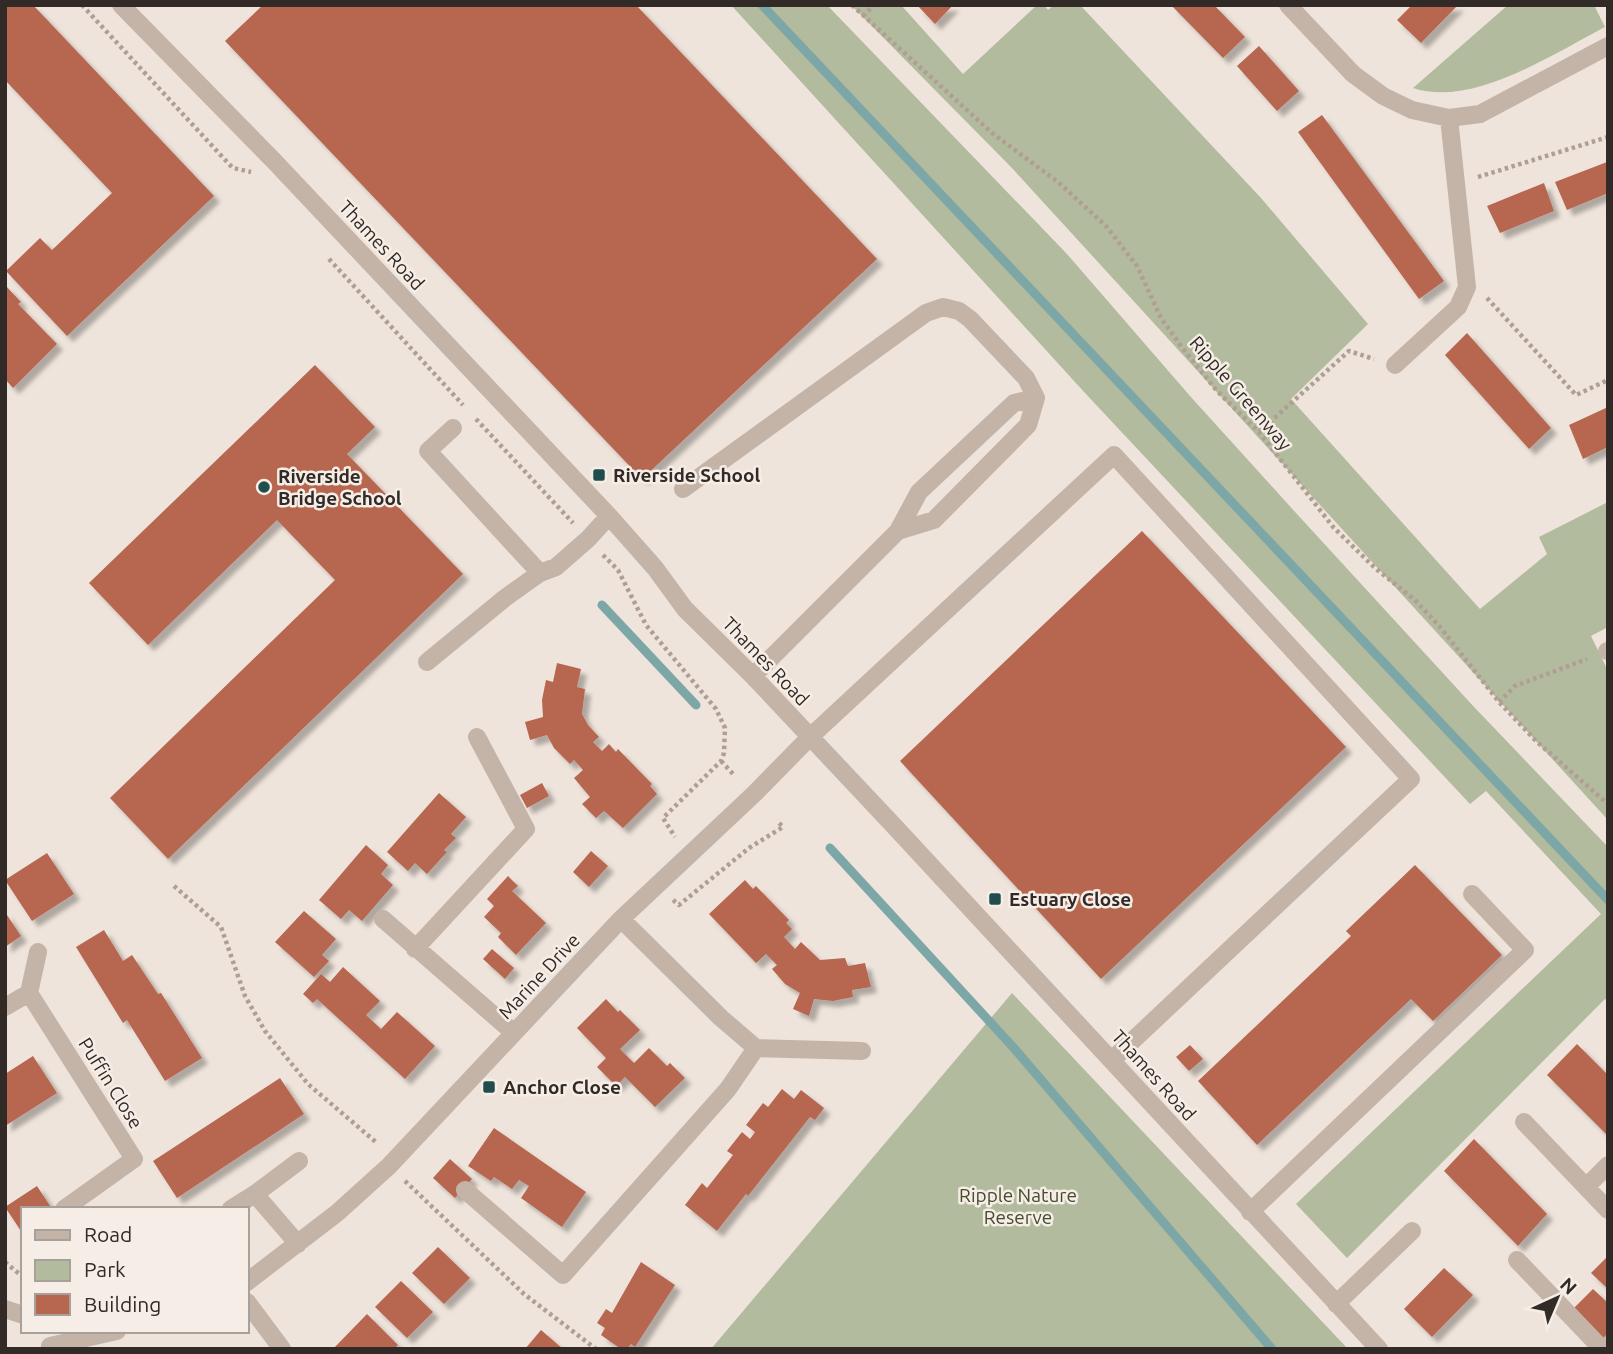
<svg xmlns="http://www.w3.org/2000/svg" width="1613" height="1354" viewBox="0 0 1613 1354" font-family="Ubuntu,sans-serif">
<style>
.green{fill:#b2bb9d}
.lines{fill:none;stroke-linecap:round;stroke-linejoin:round}
.stream{stroke:#7da7a7;stroke-width:9}
.building{fill:#b76650;filter:url(#shadow)}
.path{stroke:#b09e93;stroke-width:4.5;stroke-dasharray:3.5 3.5;stroke-linecap:butt}
.minor{stroke:#c4b4a8;stroke-width:18}
.poi-dot{fill:#224d4e;stroke:#f6eee6;stroke-width:2.5}
.labels{text-anchor:middle;dominant-baseline:central;stroke-width:5;stroke-linejoin:round;paint-order:stroke}
.street-label{font-size:19px;fill:#322a27;stroke:#f6eee6}
.poi-label{font-size:19px;font-weight:bold;fill:#322a27;stroke:#f6eee6;text-anchor:start}
.park-label{font-size:19px;fill:#434d2e;stroke:#f6eee6}
</style>
<defs>
<filter id="shadow"><feDropShadow dx="6" dy="6" stdDeviation="2" flood-color="#0004"/></filter>
</defs>
<rect width="100%" height="100%" fill="#eee4db"/>
<path class="green" d="M731,5H827L1067,254L1190,396L1296,513L1475,708L1608,847V1001L1605,999L1347,1258L1296,1204L1601,914L1486,791L1470,804L1085,393Z
M851,5H864L866,7L868,5H901L963,74L1037,5H1044L1048,10L1054,5H1080L1261,198L1368,324L1291,399L1480,609L1547,554L1539,537L1608,502V627L1591,636L1608,671V820L1012,168Z
M1508,5H1594L1605,27C1553,54 1472,108 1413,88Z
M1012,993L1348,1349H711Z"/>
<g class="lines">
<path class="stream" d="M762,5L1608,900
M602,605L696,705
M830,848L1013,1047L1272,1349"/>
</g>
<path class="building" d="M5,5H33L214,196L67,336L6,271L40,238L52,250L112,193L5,80Z
M263,5H636L877,259L642,479L225,41Z
M917,5H953L935,24Z
M1171,5H1214L1245,37L1223,58Z
M1412,5H1458L1421,43L1397,20Z
M1259,46L1299,91L1277,111L1237,66Z
M1322,115L1444,281L1419,299L1298,132Z
M1607,162L1608,193L1567,210L1555,182Z
M1544,183L1554,211L1500,233L1487,206Z
M5,285L21,302L18,304L57,344L13,388L5,379Z
M1467,333L1551,428L1529,449L1445,355Z
M315,365L375,427L347,454L463,574L168,859L110,798L335,580L277,520L148,645L89,583Z
M1608,407V447L1583,459L1569,425Z
M1142,531L1346,747L1101,979L900,761Z
M557,663L581,669L577,687L585,689L582,714L588,725L599,737L593,742L602,751L609,744L616,752L618,749L652,784L650,786L657,794L623,828L604,811L596,818L582,804L590,797L574,778L583,770L574,760L570,764L554,748L547,735L530,740L525,722L543,717L542,700L546,680L553,682Z
M542,783L549,796L527,808L520,795Z
M439,793L466,817L451,834L456,838L444,850L447,852L427,874L415,863L408,871L387,852Z
M366,845L388,865L381,874L393,885L362,921L349,910L341,919L319,900Z
M591,851L608,866L589,887L573,872Z
M47,853L74,894L32,921L5,880Z
M1415,865L1502,955L1433,1021L1411,999L1257,1145L1198,1081L1351,936L1346,931Z
M508,876L518,886L512,891L546,923L516,955L498,937L501,933L484,917L494,906L487,899Z
M745,880L753,889L756,886L789,920L786,923L792,929L784,937L795,949L801,942L820,960L845,958L848,966L865,963L871,987L852,990L853,997L833,1001L814,999L809,1016L793,1009L800,993L785,984L772,969L777,965L766,954L756,963L709,914Z
M304,911L336,939L322,955L329,961L314,977L275,942Z
M5,912L21,936L5,947Z
M104,930L123,961L132,955L158,994L161,993L202,1058L165,1081L127,1020L123,1023L76,947Z
M492,949L514,968L505,979L483,959Z
M343,967L380,1001L366,1015L381,1029L397,1012L435,1046L405,1079L317,999L313,1003L303,994L321,974L330,982Z
M606,999L618,1012L620,1010L640,1030L620,1049L634,1063L649,1048L667,1066L670,1063L685,1078L655,1107L625,1077L616,1086L597,1067L606,1058L577,1028Z
M1577,1044L1608,1075V1136L1547,1075Z
M1190,1045L1203,1059L1189,1071L1176,1057Z
M33,1056L57,1093L5,1126V1074Z
M280,1078L304,1114L177,1198L153,1161Z
M782,1089L794,1099L801,1090L824,1108L815,1120L810,1117L748,1196L746,1194L717,1231L685,1205L702,1183L707,1188L733,1155L727,1151L742,1132L750,1139L755,1132L746,1125L763,1103L768,1107Z
M494,1128L586,1192L562,1227L521,1198L529,1186L519,1180L512,1189L494,1177L491,1181L468,1166Z
M1474,1139L1547,1214L1518,1246L1444,1171Z
M450,1159L472,1179L455,1198L433,1178Z
M37,1186L52,1209H23V1234L5,1207Z
M438,1247L470,1278L444,1304L412,1273Z
M1608,1256V1289L1591,1273Z
M641,1262L675,1285L635,1347L631,1344L627,1349H621L601,1335L605,1328L597,1323L606,1309L612,1313Z
M1444,1268L1473,1295L1432,1337L1404,1309Z
M401,1281L433,1312L407,1338L375,1307Z
M1593,1289L1608,1303V1333L1603,1338L1573,1309Z
M367,1314L398,1345L394,1349H333Z
M541,1330L563,1349H525Z"/>
<g class="lines">
<path class="path" d="M82,5L228,163L233,168L251,172
M852,5L992,133L1058,182L1106,226L1137,266L1161,318L1181,346L1217,391L1259,432L1334,528L1375,568L1415,600L1440,627L1499,702L1536,741L1608,804
M863,16L874,5
M1478,177L1608,137
M329,259L463,405
M1487,298L1576,395L1608,380
M476,419L573,523
M1259,432L1349,351L1374,359
M603,555L618,570L646,625L716,709L725,728L724,753L721,761L663,818L675,837
M1499,702L1515,686L1587,659
M721,761L734,775
M174,886L221,927L245,996L265,1031L308,1084L377,1143
M673,900L679,905L749,848L783,827L778,822
M405,1181L524,1294L596,1349
M5,1262L23,1277"/>
<path class="minor" d="M121,5L274,161L609,516L655,568L685,609L753,676L895,827L1379,1349
M1288,5L1353,74L1383,96L1412,110L1449,118L1480,114L1608,46
M1395,365L1458,307L1467,287L1449,118
M453,428L428,451L540,573
M683,489L926,313L943,307L959,311L970,319L1026,378L1036,398
M1607,651H1608
M427,662L505,598L540,573L556,567L588,539L609,516
M753,676L898,531L919,492L1014,403L1036,398L1028,425L934,520L898,531
M383,919L514,1033
M621,919L721,1018L756,1048L862,1051
M415,949L526,829L477,737
M29,993L38,952
M5,1007L29,993L134,1159L64,1209
M1524,1122L1608,1210
M1586,1187L1608,1165
M465,1190L563,1275L728,1089L756,1048
M255,1194L298,1244
M231,1209L255,1194L299,1161
M1250,1212L1525,950L1472,894
M1517,1260L1602,1349
M247,1282L337,1213L389,1166L621,919L753,795L810,737L1114,455L1411,779L1112,1060
M247,1302L282,1349
M1336,1304L1412,1231
M5,1309L23,1315
M50,1346L117,1331"/>
</g>
<g class="poi-dot">
<rect x="592" y="468" width="14" height="14" rx="3.5"/>
<circle cx="264" cy="487" r="7"/>
<rect x="988" y="892" width="14" height="14" rx="3.5"/>
<rect x="482" y="1080" width="14" height="14" rx="3.5"/>
</g>
<g class="labels">
<g class="street-label">
<text transform="translate(382 245) rotate(47)">Thames Road</text>
<text transform="translate(1241 393) rotate(49)">Ripple Greenway</text>
<text transform="translate(766 661) rotate(46)">Thames Road</text>
<text transform="translate(539 976) rotate(-47)">Marine Drive</text>
<text transform="translate(1154 1075) rotate(48)">Thames Road</text>
<text transform="translate(111 1083) rotate(58)">Puffin Close</text>
</g>
<g class="poi-label">
<text x="613" y="475">Riverside School</text>
<text x="278" y="476">Riverside<tspan x="278" dy="22">Bridge School</tspan></text>
<text x="1009" y="899">Estuary Close</text>
<text x="503" y="1087">Anchor Close</text>
</g>
<g class="park-label">
<text x="1018" y="1195">Ripple Nature<tspan x="1018" dy="22">Reserve</tspan></text>
</g>
</g>
<rect width="1613" height="1354" fill="none" stroke="#322a27" stroke-width="14"/>
<rect x="21" y="1207" width="228" height="126" fill="#f6eee6" stroke="#a8a09a" stroke-width="2"/>
<rect x="35" y="1230" width="35" height="10" fill="#c4b4a8" stroke="#a8a09a" stroke-width="2"/>
<text x="84" y="1242" font-size="21" fill="#322a27">Road</text>
<rect x="35" y="1260" width="35" height="21" fill="#b2bb9d" stroke="#a8a09a" stroke-width="2"/>
<text x="84" y="1277" font-size="21" fill="#322a27">Park</text>
<rect x="35" y="1294" width="35" height="21" fill="#b76650" stroke="#a8a09a" stroke-width="2"/>
<text x="84" y="1312" font-size="21" fill="#322a27">Building</text>
<g transform="translate(1557 1298) rotate(44)" stroke="#f6eee6" stroke-width="5" paint-order="stroke">
<path d="M0-5L12 26L0 18L-12 26Z" fill="#322a27"/>
<text y="-10" font-size="19" font-weight="bold" text-anchor="middle" fill="#322a27">N</text>
</g>
</svg>
